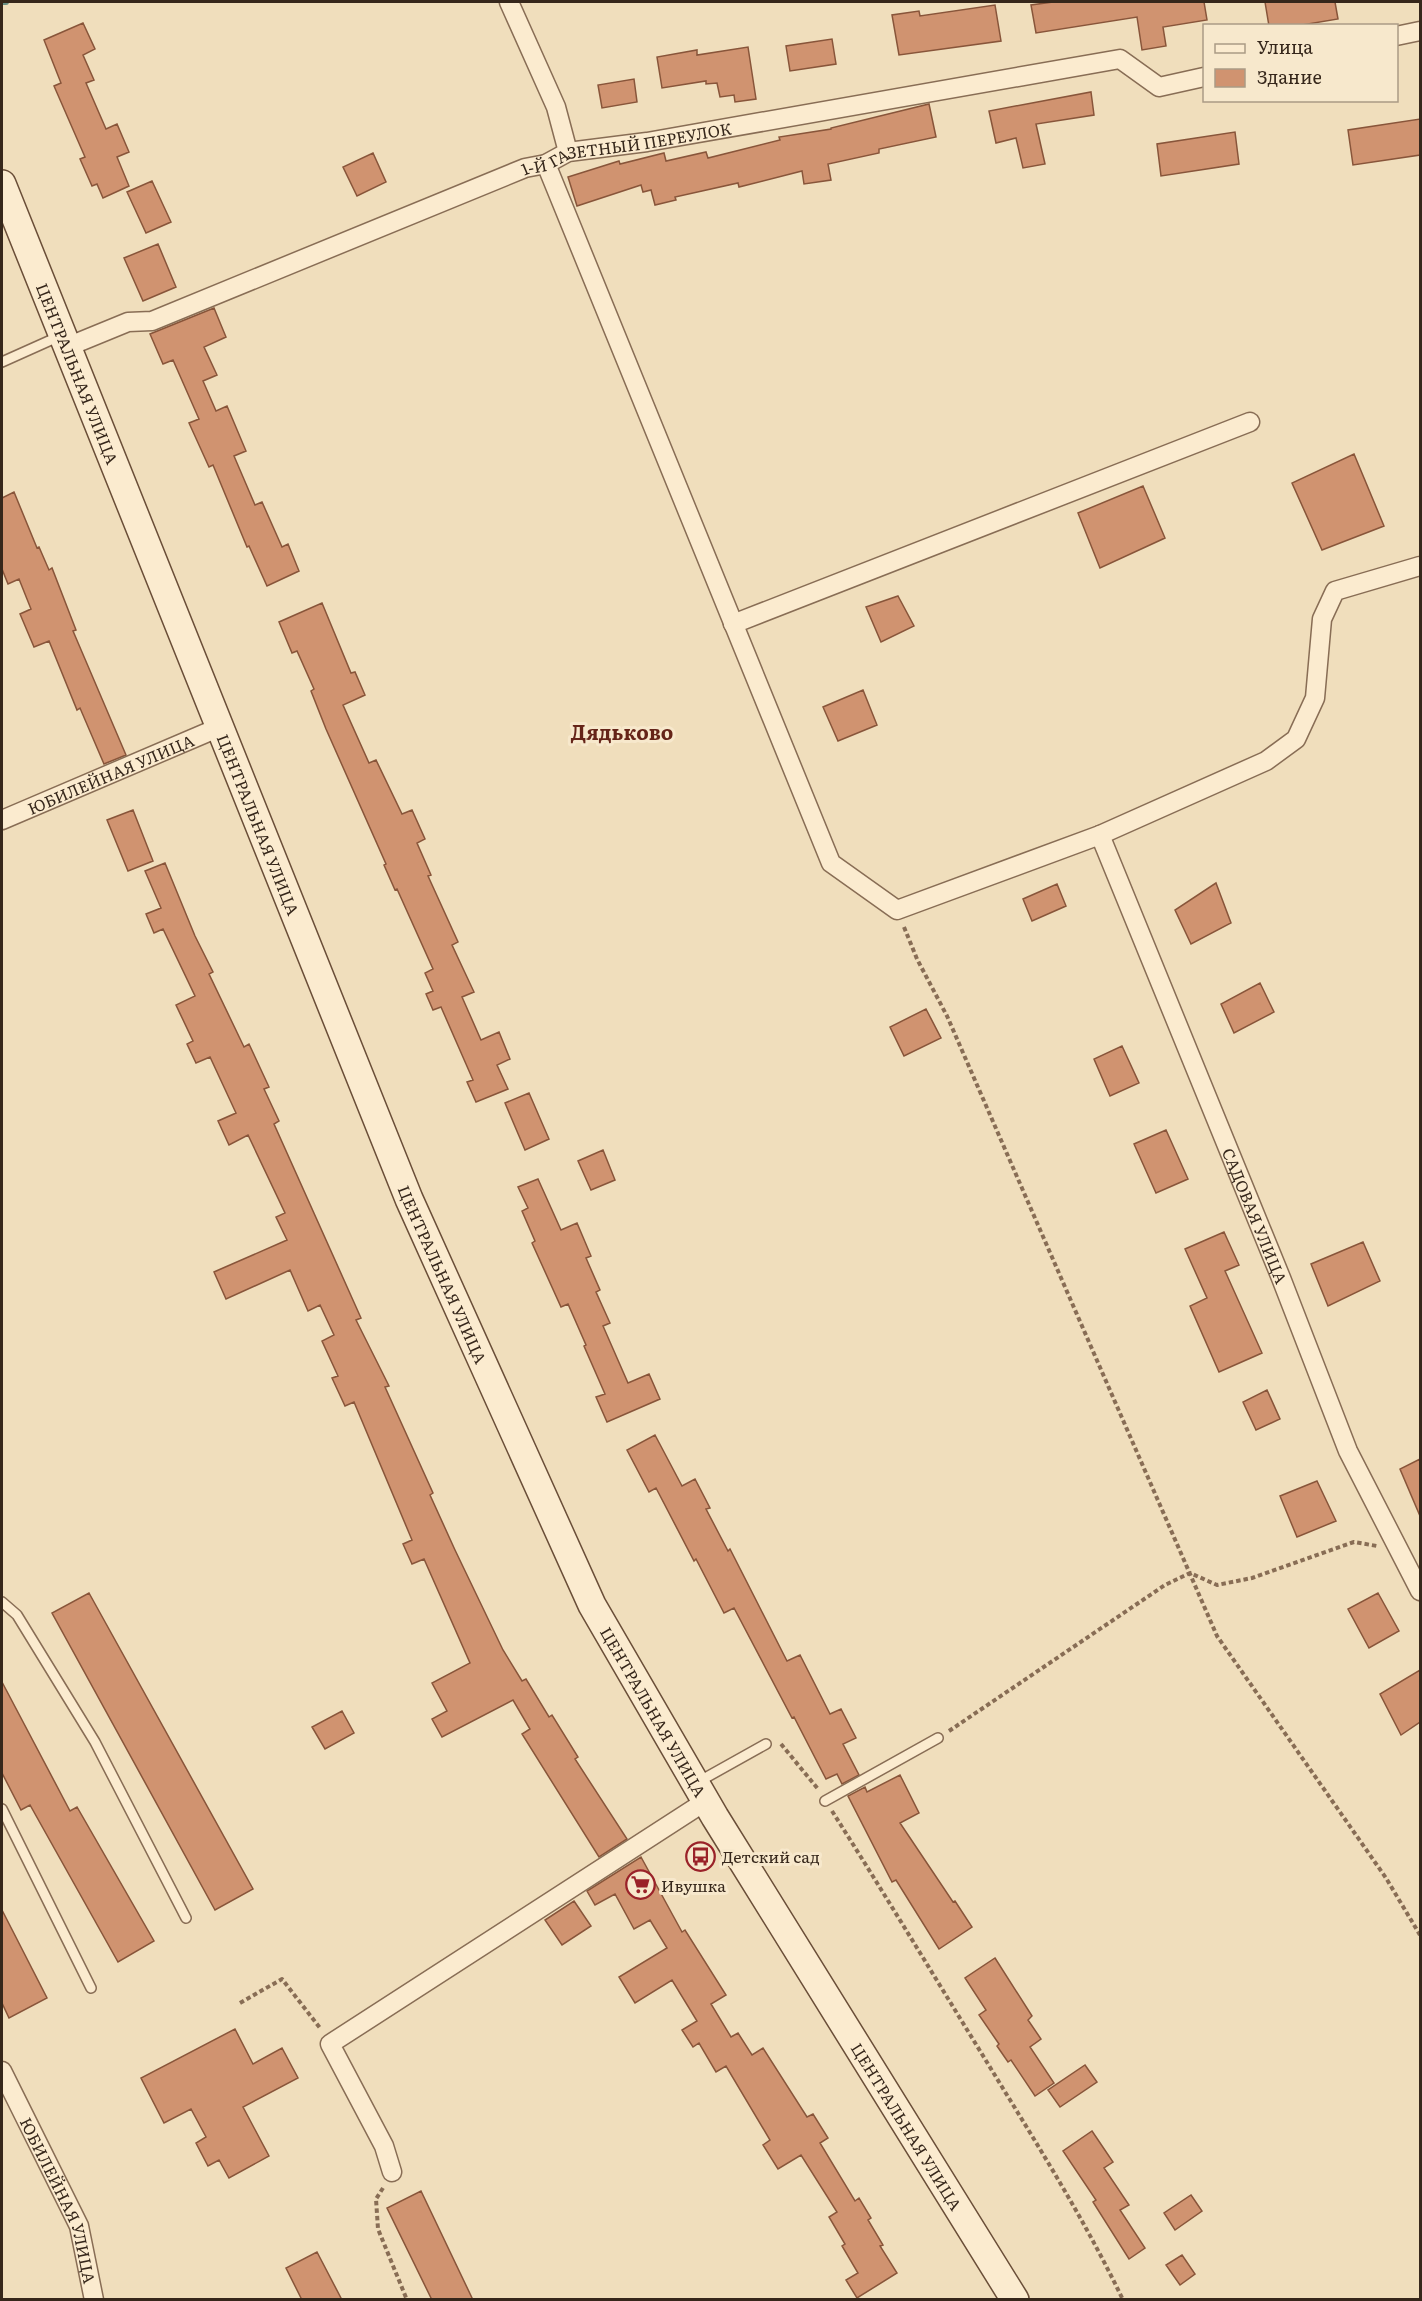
<svg xmlns="http://www.w3.org/2000/svg" width="1422" height="2301" viewBox="0 0 1422 2301" font-family="Literata,serif">
<style>
.lines{fill:none;stroke-linecap:round;stroke-linejoin:round}
.stream{stroke:#688e83;stroke-width:6}
.building{fill:#d09370;stroke:#88553a;stroke-width:1.5}
.lane-casing{stroke:#886d55;stroke-width:12}
.street-casing{stroke:#886d55;stroke-width:21}
.secondary-casing{stroke:#6a4e38;stroke-width:30}
.path{stroke:#886d55;stroke-width:4;stroke-dasharray:4.5 3;stroke-linecap:butt}
.lane{stroke:#fbebcf;stroke-width:9}
.street{stroke:#fbebcf;stroke-width:18}
.secondary{stroke:#fbebcf;stroke-width:27}
.labels{text-anchor:middle;dominant-baseline:central;stroke-width:6;stroke-linejoin:round;paint-order:stroke}
.street-label{font-size:16px;fill:#36271b;stroke:#f7e8cc}
.poi-label{font-size:16px;fill:#36271b;stroke:#f7e8cc;text-anchor:start}
.quarter-label{font-size:20px;font-weight:bold;fill:#652418;stroke:#f7e8cc}
</style>
<rect width="100%" height="100%" fill="#f0debc"/>
<g class="lines">
<path class="stream" d="M2,2H6"/>
</g>
<path class="building" d="M1053,2H1204L1207,20L1163,27L1166,46L1142,50L1137,17L1036,33L1031,5Z
M1265,2H1335L1338,19L1296,26H1269Z
M995,5L1001,41L899,55L892,15L919,11L920,16Z
M83,23L95,49L83,55L94,80L86,83L106,129L117,124L129,152L117,157L129,186L103,198L97,184L92,186L80,159L85,157L54,86L61,83L44,40Z
M832,39L836,64L790,71L786,46Z
M748,47L756,99L735,102L734,95L720,97L717,83L706,84V81L662,88L657,57L697,50V55Z
M634,79L637,102L602,108L598,85Z
M1091,92L1094,115L1036,124L1045,164L1023,168L1016,138L996,143L989,111Z
M929,104L936,137L879,149V153L828,164L831,180L804,184L802,171L739,187L738,183L675,197L676,200L655,205L651,190L643,192L641,185L577,206L568,177L619,161L620,164L664,153L666,161L706,152L708,158L780,140L779,137L831,129V128Z
M1420,119V155L1353,165L1348,130Z
M1235,132L1239,164L1161,176L1157,144Z
M373,153L386,182L357,196L343,167Z
M152,181L171,222L146,233L127,192Z
M158,244L176,287L143,301L124,258Z
M214,308L226,337L204,347L217,375L203,381L216,411L227,406L246,451L234,456L255,505L262,502L282,547L288,544L299,571L267,586L249,546L247,547L213,465L209,467L189,423L199,419L173,360L163,364L150,334Z
M1354,454L1384,526L1322,550L1292,483Z
M1143,486L1165,538L1100,568L1078,513Z
M14,492L37,548L39,547L49,570L52,568L76,630L73,631L126,755L104,764L80,708L77,710L49,641L34,647L20,614L31,609L19,579L8,584L2,569V498Z
M898,596L914,626L881,642L866,607Z
M322,603L351,673L355,672L365,695L343,705L369,763L376,760L402,814L412,810L425,839L417,843L431,875L428,876L458,942L452,945L474,992L462,997L481,1040L499,1032L510,1059L497,1065L508,1089L476,1102L467,1082L473,1080L441,1007L433,1010L426,994L433,991L425,973L433,969L397,889L395,890L384,865L386,864L326,729L311,691L314,689L297,651L292,653L279,622Z
M863,690L877,725L838,741L823,707Z
M133,810L153,861L128,871L107,820Z
M165,863L195,936L213,972L209,974L244,1047L249,1044L269,1087L264,1089L279,1121L274,1124L361,1318L356,1320L389,1386L385,1387L433,1493L430,1495L455,1550L503,1650L522,1681L526,1679L549,1717L552,1715L578,1757L575,1759L627,1839L599,1857L522,1734L530,1729L513,1700L442,1737L432,1719L447,1711L432,1683L470,1663L424,1559L412,1564L403,1544L412,1540L354,1402L345,1406L332,1378L338,1376L322,1341L334,1335L320,1305L308,1311L290,1270L226,1299L214,1272L287,1240L276,1217L285,1213L248,1135L229,1145L218,1121L236,1113L210,1057L196,1063L187,1044L193,1041L176,1005L195,996L163,929L154,933L146,914L161,908L145,871Z
M1216,883L1231,923L1191,944L1175,910Z
M1057,884L1066,906L1032,921L1023,899Z
M1260,983L1274,1012L1234,1033L1221,1004Z
M926,1009L941,1038L904,1056L890,1027Z
M1122,1046L1139,1083L1110,1096L1094,1059Z
M529,1093L549,1139L525,1150L505,1103Z
M1166,1130L1188,1179L1156,1193L1134,1144Z
M603,1150L615,1180L591,1190L578,1161Z
M538,1179L561,1230L577,1223L591,1256L586,1258L600,1290L596,1292L610,1323L603,1326L628,1383L649,1374L660,1399L607,1422L596,1397L605,1394L584,1346L586,1345L568,1304L561,1307L532,1243L535,1241L522,1211L528,1208L518,1187Z
M1224,1232L1239,1265L1225,1271L1262,1353L1219,1372L1190,1306L1207,1298L1185,1249Z
M1363,1242L1380,1281L1328,1306L1311,1264Z
M1267,1390L1280,1419L1256,1430L1243,1402Z
M655,1435L682,1486L695,1479L710,1508L706,1509L728,1551L730,1549L787,1661L800,1655L830,1714L841,1709L856,1738L843,1744L859,1775L842,1784L837,1774L826,1779L794,1717L792,1718L734,1608L724,1613L696,1559L694,1561L656,1488L649,1492L627,1450Z
M1420,1459V1516L1400,1469Z
M1317,1481L1336,1521L1297,1537L1280,1496Z
M89,1593L253,1889L215,1910L52,1613Z
M1378,1593L1399,1631L1369,1648L1348,1609Z
M1420,1670V1722L1401,1735L1380,1694Z
M2,1682L70,1811L77,1807L154,1941L118,1962L30,1805L21,1810L2,1773Z
M342,1711L354,1733L325,1749L312,1727Z
M900,1775L919,1813L900,1823L953,1902L955,1901L972,1927L939,1949L896,1880L892,1882L848,1796L865,1787L867,1792Z
M641,1857L682,1932L685,1930L726,1995L711,2004L731,2037L738,2033L752,2055L763,2048L807,2117L813,2114L828,2138L820,2143L855,2201L859,2198L871,2218L868,2220L883,2245L880,2246L897,2273L857,2298L846,2280L858,2273L842,2246L845,2244L829,2217L837,2212L801,2155L778,2169L763,2145L770,2140L726,2066L716,2072L699,2043L693,2047L682,2030L697,2021L672,1980L635,2003L619,1977L667,1948L650,1920L634,1929L615,1894L595,1905L587,1891Z
M574,1901L591,1926L562,1945L545,1920Z
M2,1910L47,1998L9,2018L2,2003Z
M995,1958L1032,2016L1028,2020L1041,2039L1030,2047L1054,2083L1035,2096L1011,2060L1008,2062L997,2046L999,2044L979,2015L986,2010L965,1978Z
M235,2029L253,2064L282,2048L298,2078L243,2107L269,2156L229,2178L219,2160L208,2166L196,2143L206,2137L191,2109L164,2123L141,2078Z
M1085,2065L1097,2082L1060,2107L1048,2090Z
M1092,2131L1113,2162L1104,2168L1129,2205L1120,2210L1145,2248L1129,2259L1093,2202L1096,2200L1063,2151Z
M421,2191L473,2300H432L387,2208Z
M1191,2195L1202,2211L1175,2230L1164,2213Z
M317,2252L342,2300H302L286,2268Z
M1182,2255L1195,2274L1180,2285L1166,2265Z"/>
<g class="lines">
<defs>
<path id="lane" d="M2,362L60,336
M2,1602L17,1615L95,1742L186,1918
M698,1782L766,1744
M825,1801L938,1738
M2,1809L91,1988"/>
<g id="street">
<path d="M509,2L556,107L568,152"/>
<path d="M1396,36L1420,31"/>
<path d="M546,164L831,863L897,910L1100,835L1266,761L1296,739L1315,698L1322,619L1335,591L1420,566"/>
<path id="s1" d="M67,347L128,322L152,321L525,168L546,164L568,152L647,142L1120,59L1159,87L1204,77"/>
<path d="M733,624L1250,422"/>
<path id="s2" d="M2,820L220,727"/>
<path id="s3" d="M1100,835L1281,1278L1348,1451L1420,1591"/>
<path id="s4" d="M2,2071L79,2226L94,2300"/>
<path d="M392,2172L384,2146L330,2044L706,1801"/>
</g>
<g id="secondary">
<path id="s5" d="M2,184L409,1199L592,1605L715,1817L1015,2300"/>
</g>
</defs>
<use href="#lane" class="lane-casing"/>
<use href="#street" class="street-casing"/>
<use href="#secondary" class="secondary-casing"/>
<path class="path" d="M904,927L917,959L947,1016L1217,1636L1386,1878L1420,1935
M949,1731L1165,1585L1190,1573L1217,1585L1252,1578L1354,1542L1377,1546
M781,1744L818,1789
M832,1811C884,1893 934,1976 985,2059C1033,2138 1083,2216 1123,2300
M240,2003L282,1979L320,2028
M383,2188L376,2199L378,2229L407,2300"/>
<use href="#lane" class="lane"/>
<use href="#street" class="street"/>
<use href="#secondary" class="secondary"/>
</g>
<defs>
<symbol id="bus-ring" viewBox="-11 -11 22 22"><circle r="9.5" fill="#f7e8cc" stroke="#9a2229" stroke-width="1.5"/><path d="M-5-6H5V4H4V6H2V4H-2V6H-4V4H-5ZM-3.5-4V0h7V-4ZM-3.5 1.2v1.5H-2V1.2ZM2 1.2v1.5H3.5V1.2Z" fill="#9a2229"/></symbol>
<symbol id="supermarket-ring" viewBox="-11 -11 22 22"><circle r="9.5" fill="#f7e8cc" stroke="#9a2229" stroke-width="1.5"/><path d="M-6-5.5h2.5l.6 2H6L4.5 2H-2.5L-4.4-4H-6ZM-1.5 3.2a1.3 1.3 0 1 0 .1 0ZM3 3.2a1.3 1.3 0 1 0 .1 0Z" fill="#9a2229"/></symbol>
</defs>
<g fill-rule="evenodd">
<use href="#bus-ring" x="684" y="1840" width="33" height="33"/>
<use href="#supermarket-ring" x="624" y="1868" width="33" height="33"/>
</g>
<g class="labels">
<g class="street-label">
<text stroke="none"><textPath href="#s1" startOffset="597">1-Й ГАЗЕТНЫЙ ПЕРЕУЛОК</textPath></text>
<text stroke="none"><textPath href="#s5" startOffset="204">ЦЕНТРАЛЬНАЯ УЛИЦА</textPath></text>
<text stroke="none"><textPath href="#s2" startOffset="118">ЮБИЛЕЙНАЯ УЛИЦА</textPath></text>
<text stroke="none"><textPath href="#s5" startOffset="690">ЦЕНТРАЛЬНАЯ УЛИЦА</textPath></text>
<text stroke="none"><textPath href="#s3" startOffset="411">САДОВАЯ УЛИЦА</textPath></text>
<text stroke="none"><textPath href="#s5" startOffset="1176">ЦЕНТРАЛЬНАЯ УЛИЦА</textPath></text>
<text stroke="none"><textPath href="#s5" startOffset="1662">ЦЕНТРАЛЬНАЯ УЛИЦА</textPath></text>
<text stroke="none"><textPath href="#s5" startOffset="2148">ЦЕНТРАЛЬНАЯ УЛИЦА</textPath></text>
<text stroke="none"><textPath href="#s4" startOffset="142">ЮБИЛЕЙНАЯ УЛИЦА</textPath></text>
</g>
<g class="poi-label">
<text x="722" y="1856">Детский сад</text>
<text x="661" y="1885">Ивушка</text>
</g>
<g class="quarter-label">
<text x="622" y="731">Дядьково</text>
</g>
</g>
<rect width="1422" height="2301" fill="none" stroke="#36271b" stroke-width="6"/>
<rect x="1203" y="24" width="195" height="78" fill="#f7e8cc" stroke="#aa9b85" stroke-width="1.5"/>
<rect x="1215" y="44" width="30" height="9" fill="#fbebcf" stroke="#aa9b85" stroke-width="1.5"/>
<text x="1257" y="54" font-size="18" fill="#36271b">Улица</text>
<rect x="1215" y="69" width="30" height="18" fill="#d09370" stroke="#aa9b85" stroke-width="1.5"/>
<text x="1257" y="84" font-size="18" fill="#36271b">Здание</text>
</svg>
